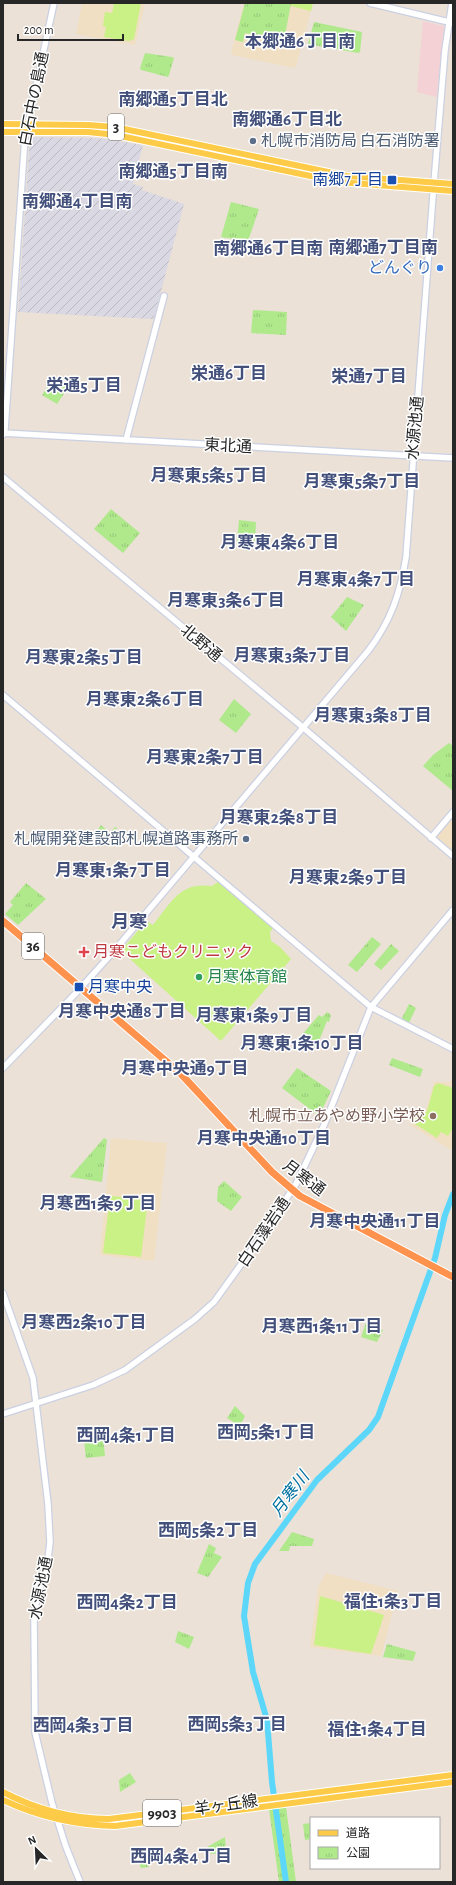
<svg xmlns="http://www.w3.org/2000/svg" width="456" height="1885" viewBox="0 0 456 1885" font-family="'Alegreya Sans','Noto Sans JP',sans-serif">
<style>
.industrial{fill:url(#industrial-furrows)}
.education{fill:#f0dfc2}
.medical{fill:#f4d1d4}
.park{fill:url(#park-tufts)}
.pitch{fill:#c9f186}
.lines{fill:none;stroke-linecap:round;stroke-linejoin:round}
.river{stroke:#5cd7fa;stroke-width:6}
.secondary-casing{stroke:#cbd0e2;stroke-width:8}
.primary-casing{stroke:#fff;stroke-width:8}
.highway-casing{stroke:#fff;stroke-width:9}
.secondary{stroke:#fff;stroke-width:5.5}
.primary{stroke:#fecb48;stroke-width:6}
.highway{stroke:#ff924d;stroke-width:7}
.service-dot{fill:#5c6f8a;stroke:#fff;stroke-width:1.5}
.transit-dot{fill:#1a4fb4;stroke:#fff;stroke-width:1.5}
.shop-dot{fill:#3f7fe0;stroke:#fff;stroke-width:1.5}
.health-dot{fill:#e0444e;stroke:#fff;stroke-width:1.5}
.leisure-dot{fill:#2e9e5b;stroke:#fff;stroke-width:1.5}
.education-dot{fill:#8d6e63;stroke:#fff;stroke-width:1.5}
.labels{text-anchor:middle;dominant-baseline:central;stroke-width:3;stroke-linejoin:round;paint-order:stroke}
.shield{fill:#fff;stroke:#686868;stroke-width:1}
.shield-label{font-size:15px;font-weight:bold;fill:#272727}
.street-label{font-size:16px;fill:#272727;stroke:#fff}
.service-label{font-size:16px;fill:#4e5e75;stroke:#fff;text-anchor:start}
.transit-label{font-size:16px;fill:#164399;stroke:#fff;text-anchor:end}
.shop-label{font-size:16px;fill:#366cbe;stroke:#fff;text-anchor:end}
.health-label{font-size:16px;fill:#be3a42;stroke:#fff;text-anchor:start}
.leisure-label{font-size:16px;fill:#27864d;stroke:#fff;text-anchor:start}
.education-label{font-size:16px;fill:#785e54;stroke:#fff;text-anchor:end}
.neighbourhood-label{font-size:17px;font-weight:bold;fill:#43507b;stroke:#fff}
.water-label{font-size:17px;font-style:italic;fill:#0071a1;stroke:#fff}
.quarter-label{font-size:18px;font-weight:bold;fill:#43507b;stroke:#fff}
</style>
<defs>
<pattern id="industrial-furrows" width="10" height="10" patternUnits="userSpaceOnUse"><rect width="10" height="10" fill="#dad8e2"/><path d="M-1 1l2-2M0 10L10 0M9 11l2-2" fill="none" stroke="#bbb9c2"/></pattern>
<pattern id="park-tufts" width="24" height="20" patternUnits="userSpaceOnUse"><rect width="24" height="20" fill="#afe98c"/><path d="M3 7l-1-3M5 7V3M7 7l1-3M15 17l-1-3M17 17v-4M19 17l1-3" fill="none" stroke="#97c879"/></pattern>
</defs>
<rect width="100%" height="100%" fill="#ebe1d6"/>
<path class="industrial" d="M32,137L98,138L143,145L133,184L143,187L142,190L184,204L154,318L152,319L18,312L30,138Z"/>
<path class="education" d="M82,3H145L135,45L76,34Z
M244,3H313L296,66L294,68L232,55L231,53Z
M453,816V852L436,837V835Z
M453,1077V1151L410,1125L409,1119L418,1112H425L426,1109L434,1082H450Z
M111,1138L167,1143L154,1261L100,1255Z
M326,1573L398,1591L381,1656L310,1647L318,1587Z"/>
<path class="medical" d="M423,21L443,26L444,28L437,96L436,97L417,92Z"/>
<path class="park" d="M245,3H291L284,41L245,33L243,42L235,40Z
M314,22L362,32L360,52L358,53L308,44Z
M145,53L172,57L174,58L169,75L168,77L141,70L140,68Z
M231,202L259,209L248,241L221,237Z
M253,310L287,312L286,335L251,333Z
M54,377L69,386L57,404L42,395Z
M111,509L140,533L123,553L94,529Z
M239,520L256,522L255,542L247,551L237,542Z
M347,597L364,605L346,631L331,617Z
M234,699L251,714L236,733L219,720Z
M449,743L453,746V791L423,766L433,755Z
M101,825L110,833L115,827L117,828L107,840L97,831Z
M26,883L46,899L18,925L5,914L13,905L10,902Z
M372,937L381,944L357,972L348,965Z
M391,944L399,951L381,970L374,964Z
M409,1004L416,1008L409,1023L401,1020Z
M327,1012L331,1015L329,1022L327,1021L319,1041L313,1049L299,1038L319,1015L322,1017Z
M392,1058L423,1069L420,1077L389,1065Z
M297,1068L331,1091L319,1116L282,1088Z
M104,1138L107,1140L102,1182L70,1177Z
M224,1181L242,1197L231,1211L217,1201L218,1187Z
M366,1323L383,1330L377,1342L361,1337Z
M235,1406L245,1416L240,1426L227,1418Z
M103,1438L105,1456L86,1458L84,1440Z
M292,1532L314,1539L312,1546H290L289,1551H279Z
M209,1544L216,1548L214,1553L222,1557L208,1577L197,1573Z
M178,1631L194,1637L189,1649L175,1642Z
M387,1644L416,1652L413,1661L383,1657Z
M130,1773L136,1782L120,1792L119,1780Z
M286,1807L296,1882H279L269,1809Z
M311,1823V1839L305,1840L303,1824Z
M225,1837L226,1850L222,1849V1853L211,1854L207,1847Z
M148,1852L150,1860L147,1861L149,1867L141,1868L136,1855Z"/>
<path class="pitch" d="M114,3H141L134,39L129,41L104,37L106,27L103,26L105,12L112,13Z
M291,3H313L311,11L291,6Z
M219,881L274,927L270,932L271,941L280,947L291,959L221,1041L121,951L146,921L153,925C172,902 179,882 212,886Z
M438,1083L453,1088V1128L448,1136L441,1132L437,1138L412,1122L411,1118L419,1113H425L427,1111L434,1086Z
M110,1196L148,1199L141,1257L103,1253Z
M320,1596L384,1615L371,1654L314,1645Z"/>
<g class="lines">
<path class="river" d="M286,1882L272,1782L267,1720L253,1672L244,1616L248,1583L255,1564L317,1480L369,1430L378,1417L435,1258L445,1215L453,1194"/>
<defs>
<path id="secondary" d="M370,3L453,23
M3,433L453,458
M3,435L5,429L25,137L54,3
M126,440L164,296
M3,477L299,724L453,856
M3,695L371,1007L453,1049
M431,838L453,812
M3,1068L77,992L114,951L368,651C391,621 400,594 406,557L433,195L445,50L452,3
M3,1293L33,1378L48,1504L50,1542L48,1559L37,1599L34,1616L35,1732L52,1803L66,1847L80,1882
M3,1414L93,1385L125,1370L195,1319L214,1302L263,1234L296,1184L325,1123L371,1007L453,910"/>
<path id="primary" d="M3,124L88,125L115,127L347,176L453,184
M3,132H88L116,135L339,182L453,191
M3,1792C37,1810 71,1819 109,1819L453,1775
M3,1800C39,1817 75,1825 115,1826L453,1782"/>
<path id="highway" d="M3,921L181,1074L272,1172L300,1196L453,1277"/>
</defs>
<use href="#secondary" class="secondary-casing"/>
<use href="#primary" class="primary-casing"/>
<use href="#highway" class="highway-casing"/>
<use href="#secondary" class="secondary"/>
<use href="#primary" class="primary"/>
<use href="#highway" class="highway"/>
</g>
<g class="service-dot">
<circle cx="253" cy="141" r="4"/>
<circle cx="246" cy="839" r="4"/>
</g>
<g class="transit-dot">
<rect x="387" y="175" width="10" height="10" rx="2"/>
<rect x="74" y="982" width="10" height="10" rx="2"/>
</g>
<circle class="shop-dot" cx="440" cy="268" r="4"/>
<path class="health-dot" d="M82 946h4v4h4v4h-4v4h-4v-4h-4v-4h4z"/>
<circle class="leisure-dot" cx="199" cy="977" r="4"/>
<circle class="education-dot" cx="433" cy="1116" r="4"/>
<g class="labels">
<g class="shield">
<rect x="108" y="114" width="16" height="26" rx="3"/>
<rect x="22" y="933" width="22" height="26" rx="3"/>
<rect x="143" y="1800" width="38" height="26" rx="3"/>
</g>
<g class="shield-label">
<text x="116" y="127">3</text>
<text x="33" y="946">36</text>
<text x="162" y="1813">9903</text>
</g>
<g class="street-label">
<text transform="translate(34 99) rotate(-79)">白石中の島通</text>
<text transform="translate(415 428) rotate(-85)">水源池通</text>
<text transform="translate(228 446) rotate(3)">東北通</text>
<text transform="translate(201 643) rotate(40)">北野通</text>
<text transform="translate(304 1178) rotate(37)">月寒通</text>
<text transform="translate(264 1232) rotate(-56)">白石藻岩通</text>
<text transform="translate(41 1588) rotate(-79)">水源池通</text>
<text transform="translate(226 1805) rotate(-8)">羊ヶ丘線</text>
</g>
<g class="service-label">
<text x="261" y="141">札幌市消防局 白石消防署</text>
<text x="238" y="839" text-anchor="end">札幌開発建設部札幌道路事務所</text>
</g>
<g class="transit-label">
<text x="383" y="180">南郷7丁目</text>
<text x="88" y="987" text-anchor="start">月寒中央</text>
</g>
<g class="shop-label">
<text x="432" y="268">どんぐり</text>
</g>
<g class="health-label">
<text x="93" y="952">月寒こどもクリニック</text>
</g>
<g class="leisure-label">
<text x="207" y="977">月寒体育館</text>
</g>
<g class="education-label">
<text x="425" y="1116">札幌市立あやめ野小学校</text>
</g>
<g class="neighbourhood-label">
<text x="300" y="41">本郷通6丁目南</text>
<text x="173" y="99">南郷通5丁目北</text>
<text x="287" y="119">南郷通6丁目北</text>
<text x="173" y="171">南郷通5丁目南</text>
<text x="77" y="201">南郷通4丁目南</text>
<text x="383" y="247">南郷通7丁目南</text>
<text x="268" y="248">南郷通6丁目南</text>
<text x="229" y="373">栄通6丁目</text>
<text x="369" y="376">栄通7丁目</text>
<text x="84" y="385">栄通5丁目</text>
<text x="209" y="475">月寒東5条5丁目</text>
<text x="362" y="481">月寒東5条7丁目</text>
<text x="280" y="542">月寒東4条6丁目</text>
<text x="356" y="579">月寒東4条7丁目</text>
<text x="226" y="600">月寒東3条6丁目</text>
<text x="292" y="655">月寒東3条7丁目</text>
<text x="84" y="657">月寒東2条5丁目</text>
<text x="145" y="699">月寒東2条6丁目</text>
<text x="373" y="715">月寒東3条8丁目</text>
<text x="205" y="757">月寒東2条7丁目</text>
<text x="279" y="817">月寒東2条8丁目</text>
<text x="113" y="870">月寒東1条7丁目</text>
<text x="348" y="877">月寒東2条9丁目</text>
<text x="122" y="1011">月寒中央通8丁目</text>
<text x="254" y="1015">月寒東1条9丁目</text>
<text x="302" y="1043">月寒東1条10丁目</text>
<text x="185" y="1068">月寒中央通9丁目</text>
<text x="264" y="1138">月寒中央通10丁目</text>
<text x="98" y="1203">月寒西1条9丁目</text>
<text x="375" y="1221">月寒中央通11丁目</text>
<text x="84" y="1322">月寒西2条10丁目</text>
<text x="322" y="1326">月寒西1条11丁目</text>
<text x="266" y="1432">西岡5条1丁目</text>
<text x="126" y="1435">西岡4条1丁目</text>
<text x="208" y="1530">西岡5条2丁目</text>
<text x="393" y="1601">福住1条3丁目</text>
<text x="127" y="1602">西岡4条2丁目</text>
<text x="237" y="1724">西岡5条3丁目</text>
<text x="83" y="1725">西岡4条3丁目</text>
<text x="377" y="1729">福住1条4丁目</text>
<text x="181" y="1856">西岡4条4丁目</text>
</g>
<g class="water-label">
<text transform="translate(290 1494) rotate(-53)">月寒川</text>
</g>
<g class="quarter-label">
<text x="129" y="923">月寒</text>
</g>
</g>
<rect width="456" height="1885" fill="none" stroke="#272727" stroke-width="8"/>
<rect x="310" y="1817" width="130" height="52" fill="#ffffff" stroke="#a9a9a9"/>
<rect x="318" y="1830" width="20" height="6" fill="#fecb48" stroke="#a9a9a9"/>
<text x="346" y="1837" font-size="12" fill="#272727">道路</text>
<rect x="318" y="1847" width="20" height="12" fill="url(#park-tufts)" stroke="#a9a9a9"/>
<text x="346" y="1857" font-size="12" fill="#272727">公園</text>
<g transform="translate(36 1849) rotate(336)" stroke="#ffffff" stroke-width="3" paint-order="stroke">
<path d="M0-3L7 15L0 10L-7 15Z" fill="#272727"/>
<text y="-6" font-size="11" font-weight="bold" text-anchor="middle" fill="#272727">N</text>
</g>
<path d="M18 34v6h105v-6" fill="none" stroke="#272727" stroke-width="2"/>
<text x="24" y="34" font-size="12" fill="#272727" stroke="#ffffff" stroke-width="3" paint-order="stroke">200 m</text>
</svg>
